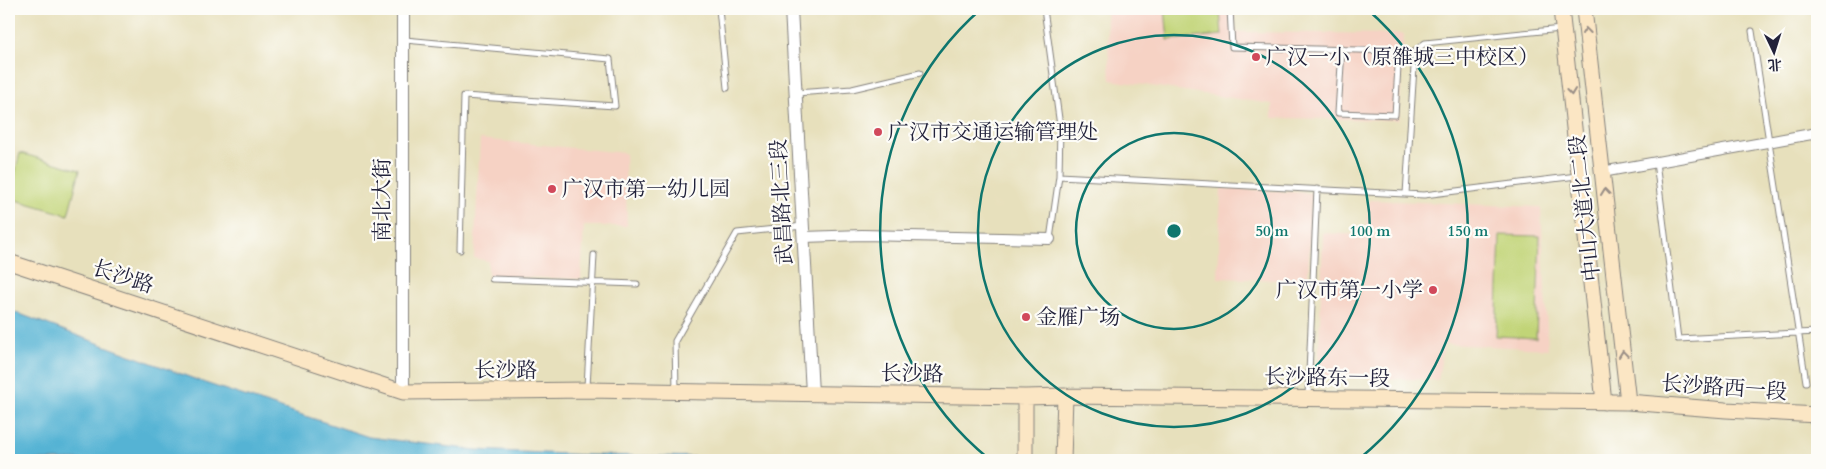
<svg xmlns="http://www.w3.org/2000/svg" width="1826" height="469" viewBox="0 0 1826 469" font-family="Cardo,'Noto Serif SC',serif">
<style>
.built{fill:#f6d2c4}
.green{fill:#c1d477;stroke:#727b59}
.water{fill:#55b3d4;stroke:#3c6a88}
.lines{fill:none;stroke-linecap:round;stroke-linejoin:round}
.service-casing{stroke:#84817c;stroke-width:7}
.minor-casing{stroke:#84817c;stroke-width:12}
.tertiary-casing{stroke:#84817c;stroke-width:14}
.secondary-casing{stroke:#84817c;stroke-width:17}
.service{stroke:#fff;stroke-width:5}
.minor{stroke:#fff;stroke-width:10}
.tertiary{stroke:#fff;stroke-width:12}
.secondary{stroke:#fbe6c4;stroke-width:15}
.oneway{stroke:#998e86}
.ring{fill:none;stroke:#0f766e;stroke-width:2.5}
.poi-dot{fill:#d1495b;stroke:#fdfcf7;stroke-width:2}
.labels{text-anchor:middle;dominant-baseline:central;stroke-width:4.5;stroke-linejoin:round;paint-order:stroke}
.poi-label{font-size:21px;fill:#22223b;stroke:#fdfcf7;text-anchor:start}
.street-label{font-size:21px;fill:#22223b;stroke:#fdfcf7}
.centre{fill:#0f766e;stroke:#fdfcf7;stroke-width:2.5}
.ring-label{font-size:15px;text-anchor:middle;font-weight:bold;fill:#0f766e;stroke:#fdfcf7;stroke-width:4.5;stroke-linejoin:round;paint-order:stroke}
</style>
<rect width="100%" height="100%" fill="#fdfcf7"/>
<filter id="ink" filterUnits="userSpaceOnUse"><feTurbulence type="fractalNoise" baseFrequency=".02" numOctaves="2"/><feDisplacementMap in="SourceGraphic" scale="10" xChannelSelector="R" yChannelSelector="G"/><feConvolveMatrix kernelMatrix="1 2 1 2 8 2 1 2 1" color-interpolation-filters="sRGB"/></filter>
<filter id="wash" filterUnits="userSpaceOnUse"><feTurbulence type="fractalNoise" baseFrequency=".0096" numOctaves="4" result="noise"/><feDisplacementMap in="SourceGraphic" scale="20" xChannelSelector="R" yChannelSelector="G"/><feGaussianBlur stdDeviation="1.12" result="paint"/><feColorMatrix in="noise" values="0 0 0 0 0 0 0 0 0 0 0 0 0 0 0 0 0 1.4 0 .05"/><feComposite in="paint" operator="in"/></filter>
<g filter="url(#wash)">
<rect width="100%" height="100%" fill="#e7e0bc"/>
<path class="built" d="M1106,9H1234L1236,32L1404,34L1399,120L1272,118V104L1110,80Z
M480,139L625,153L627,226H584L581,279L488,276V261L474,258Z
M1221,188L1312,193L1308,281L1218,278Z
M1369,200L1541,207L1548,349L1444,344L1438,380L1318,377L1323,233L1365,235Z"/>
<path class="green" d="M1165,9H1220L1222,35L1168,40Z
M20,153L80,170L68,215L9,198Z
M1500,235L1540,236L1536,338L1496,336Z"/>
<path class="water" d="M9,310L208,384L369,437L476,450L589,455L890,460H9Z"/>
</g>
<g filter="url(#ink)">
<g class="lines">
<defs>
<path id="service" d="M719,9L727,88
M1044,9L1060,126L1059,176L1050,239
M1230,9L1232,47L1399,51L1395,115L1338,113L1342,49
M1752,31L1806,382
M405,40L610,59L615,106L464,96L460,250
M796,93L852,89L920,73
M1656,162L1678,339L1817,332
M1059,176L1424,195L1577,176
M1406,194L1415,51L1425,43L1561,29
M492,279L637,284
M587,387L594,255
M676,390L675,341L737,233L803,226
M1308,396L1317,189"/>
<path id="minor" d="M1602,172L1817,133
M804,237L862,235L1050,239"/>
<path id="tertiary" d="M403,9V392
M791,9L812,393"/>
<path id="secondary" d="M1561,9L1604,402
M1584,9L1628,402
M9,262L403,392L587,390L1025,397L1065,396L1628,402L1726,410L1817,415
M1025,460V397
M1063,460L1065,396"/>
</defs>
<use href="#service" class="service-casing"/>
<use href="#minor" class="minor-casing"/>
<use href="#tertiary" class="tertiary-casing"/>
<use href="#secondary" class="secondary-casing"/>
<use href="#service" class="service"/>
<use href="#minor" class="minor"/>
<use href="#tertiary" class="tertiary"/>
<use href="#secondary" class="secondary"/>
</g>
<defs><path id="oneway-chevron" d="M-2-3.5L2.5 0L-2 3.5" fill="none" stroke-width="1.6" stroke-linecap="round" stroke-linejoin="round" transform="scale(1.25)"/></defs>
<g class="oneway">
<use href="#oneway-chevron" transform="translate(1586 31) rotate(-97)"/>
<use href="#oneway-chevron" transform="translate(1571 92) rotate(84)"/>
<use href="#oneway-chevron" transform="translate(1605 192) rotate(-96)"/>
<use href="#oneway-chevron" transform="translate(1623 354) rotate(-96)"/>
</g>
</g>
<g class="ring">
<circle cx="1174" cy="231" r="98"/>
<circle cx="1174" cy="231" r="196"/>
<path d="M989 459A294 294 0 0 1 981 9M1367 9A294 294 0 0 1 1359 459"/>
</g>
<g class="poi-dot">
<circle cx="1256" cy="57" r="5"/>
<circle cx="878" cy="132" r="5"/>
<circle cx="552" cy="189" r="5"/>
<circle cx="1433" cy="290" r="5"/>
<circle cx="1026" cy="317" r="5"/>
</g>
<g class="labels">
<g class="poi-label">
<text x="1266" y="57">广汉一小（原雒城三中校区）</text>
<text x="888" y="132">广汉市交通运输管理处</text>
<text x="562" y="189">广汉市第一幼儿园</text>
<text x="1423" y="290" text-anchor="end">广汉市第一小学</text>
<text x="1036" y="317">金雁广场</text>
</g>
<g class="street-label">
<text transform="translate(382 200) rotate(-90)">南北大街</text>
<text transform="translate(782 202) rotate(-93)">武昌路北三段</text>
<text transform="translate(1585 208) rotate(-96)">中山大道北二段</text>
<text transform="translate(123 277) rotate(18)">长沙路</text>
<text x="506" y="370">长沙路</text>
<text transform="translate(912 374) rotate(1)">长沙路</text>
<text transform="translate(1327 378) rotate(1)">长沙路东一段</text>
<text transform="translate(1724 388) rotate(4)">长沙路西一段</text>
</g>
</g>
<circle cx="1174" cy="231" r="8" class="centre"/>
<g class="ring-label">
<text x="1272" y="236">50 m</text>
<text x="1370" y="236">100 m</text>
<text x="1468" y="236">150 m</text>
</g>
<rect width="1826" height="469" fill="none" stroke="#fdfcf7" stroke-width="30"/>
<g transform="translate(1774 52) rotate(176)" stroke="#fdfcf7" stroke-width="4" paint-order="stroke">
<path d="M0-4L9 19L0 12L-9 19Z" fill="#22223b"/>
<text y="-8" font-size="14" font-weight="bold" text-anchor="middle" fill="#22223b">北</text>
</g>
</svg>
